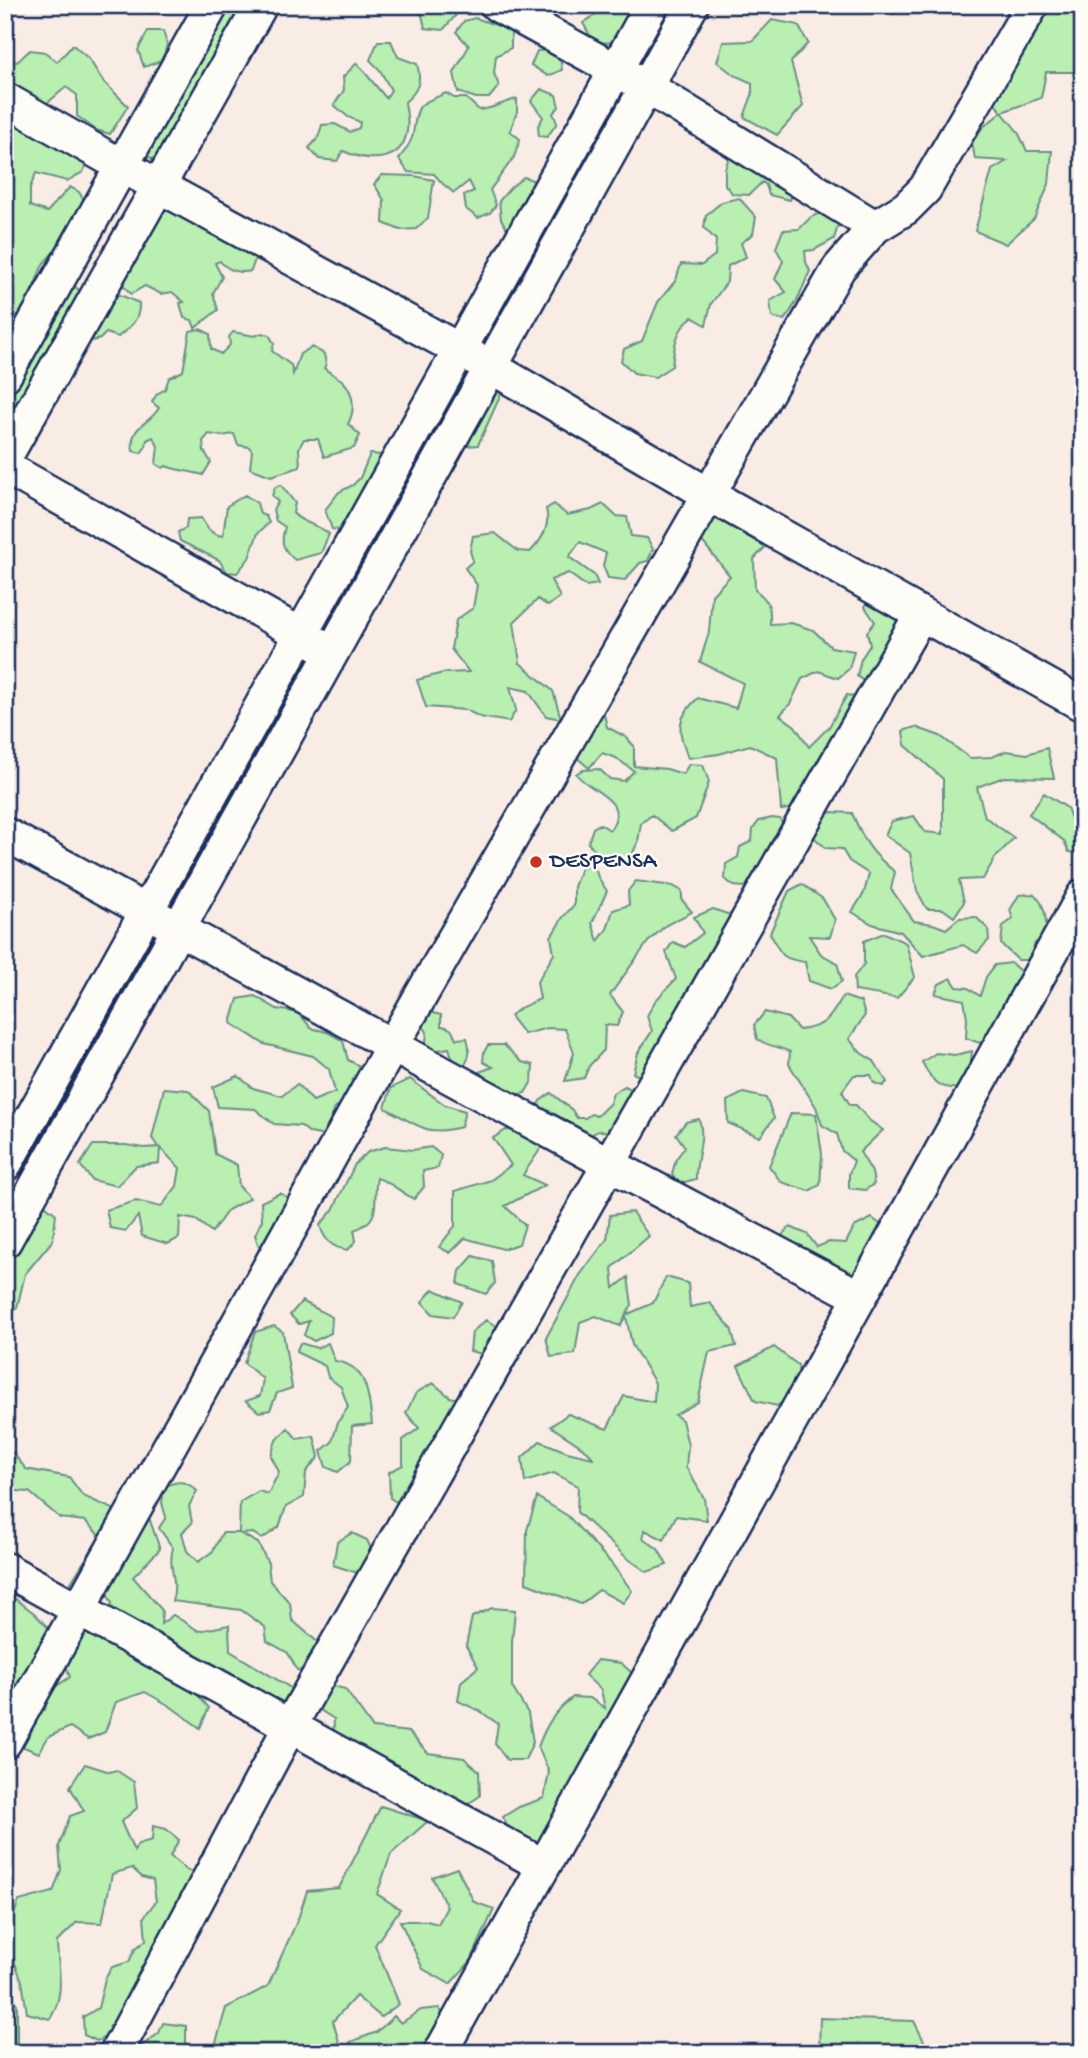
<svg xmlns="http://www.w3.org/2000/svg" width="1088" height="2058" viewBox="0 0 1088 2058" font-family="'Gochi Hand',sans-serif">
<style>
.green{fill:#b9efb0;stroke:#6a8f87;stroke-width:2}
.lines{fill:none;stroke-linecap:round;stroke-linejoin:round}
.minor-casing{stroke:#1b2f5e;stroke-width:37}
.minor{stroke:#fdfcf7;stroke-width:32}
.poi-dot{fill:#c8321e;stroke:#fdfcf7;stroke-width:2.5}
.labels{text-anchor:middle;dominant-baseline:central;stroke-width:5;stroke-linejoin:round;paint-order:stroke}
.poi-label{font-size:23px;fill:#1b2f5e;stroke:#fdfcf7;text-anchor:start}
</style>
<rect width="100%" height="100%" fill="#f8ece4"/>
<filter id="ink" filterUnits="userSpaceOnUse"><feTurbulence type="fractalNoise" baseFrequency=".0143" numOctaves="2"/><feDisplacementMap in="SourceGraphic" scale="14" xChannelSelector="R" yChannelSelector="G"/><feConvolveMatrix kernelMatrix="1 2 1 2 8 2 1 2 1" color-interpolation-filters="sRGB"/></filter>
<g filter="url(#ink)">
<path class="green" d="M217,5H242L239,22L221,51L210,62L205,86L178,144L155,160L143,154L198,46L215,33L214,12Z
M406,5H461L462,8L443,30L425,28L422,15Z
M610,5H685L642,58L632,59L619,42L594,43L583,23Z
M1035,5H1083V72H1046L1041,98L1002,112L1018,132L1027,151H1052L1049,184L1034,219L1006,244L975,231L992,170L1007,161L975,159L972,142L983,127L1002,112L981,88Z
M475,18L511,30V48L496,56L494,73L499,86L489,98H476L458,92L454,73L469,46L456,32L464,21Z
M772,20L798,25L808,43L791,62L803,106L777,135L744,117L752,95V83L734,75L717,62L723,42L752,41Z
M148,31H163L167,44L163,60L144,67L138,50Z
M378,41H391L398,57L417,64C422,81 418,91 405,102C406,111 409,122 407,131C402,164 368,162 343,151L337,161L319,159L309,148L318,138L322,125L335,124L350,132L359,128L360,122L348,117L334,105L344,90L343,77L357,63L386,98L391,90L380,70L370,60Z
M73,45L89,59L103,81L128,106L110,134L96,130L77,116V95L66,87L45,105L5,88V59L17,62L30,50L45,52L57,62Z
M551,50L560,56L562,70L548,76L531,65L537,51Z
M541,89L556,95L559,107L553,113L557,123L547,137L539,136L538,126L543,117L531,101Z
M446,93L454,98H466L479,110C493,109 503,102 517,99V112L510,131L520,139L514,157L490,190L496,205L490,213L478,218L466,209L464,195L474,191L469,181L454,193L443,184L434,174L408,172L399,159C404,152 412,142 413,134C418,102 416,106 446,93Z
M5,108L91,156L83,172L67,181L36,173L30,188V206L47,212L70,187L79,192L86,204L72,219L57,248L43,264L22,316L5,313Z
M731,151L794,191L790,200L769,195L766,185L762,182L749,195L733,194L725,185V169Z
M382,175L414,176L434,180L428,218L416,229L400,230L383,223L384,200L374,184Z
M524,177L538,182L523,227L507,229L501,219L499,201L511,187Z
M739,198L756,217L753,234L741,243L746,257L728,266L727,282L711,304L706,325L692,317C676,329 674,347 672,366L655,377L634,373L621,361L624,349L642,341L658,302L676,280L681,264L702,265L715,255L716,240L704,228L706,215L722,202Z
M174,202L259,248L251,271C239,274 227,270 220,261L215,263L222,277L213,293L218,310L195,328L192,320L184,318L180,303L184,302L172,292L161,294L145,286L131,294L122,284L150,215Z
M827,210L841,215L834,239L814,250L805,251L806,262L810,271C802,288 797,305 784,320L772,317L770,301L786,292L775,279L783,261L776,248L783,230L799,229L811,217Z
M70,282L82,293L5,436V407L10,405L5,381L30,367L36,349Z
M113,292L139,303C140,320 130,327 118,337L106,333L100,339L82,343Z
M200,329L210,334L211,349L221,354L230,345L229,337L233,332L255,336L262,333L269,335L274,343L272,351L291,365L293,374L300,354L312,347L324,354L326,364L324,368C329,373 337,376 343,381C355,394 355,411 348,424L360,435L354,448L324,457L318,439H304L299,448L300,467L271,476L250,468L252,451L249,447L238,445L234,434L221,436L209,434L203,441L204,451L211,462L203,475C190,471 178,471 166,466L163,468L156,464L158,446L153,437L147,440L146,446L141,453L133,451C129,425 148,426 159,408L152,402L157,394L165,389L169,378L183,371L190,331Z
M459,370L502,392L478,445L456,447L329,634L318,632Z
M370,454L381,455L384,466L355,522L339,530L332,529L325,510L339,492L353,485L360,478Z
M281,485L295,503L293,513C302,524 318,524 329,534L321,553L295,560C283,550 280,543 285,527L276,521L273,510L278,502L272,496L275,487Z
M245,495L257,503L260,514L266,516L269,523L258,533L249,558L237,573L227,572L219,560L180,541L178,532L186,528L187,519L201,518C207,528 210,534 223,536L227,506Z
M554,504L567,515L591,510L603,504L616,516L627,517L631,536L647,538L653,549L648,561L640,563L625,580L608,578L603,566L606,553L580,542L569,557L594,575L598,584L586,586L568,573L551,580L560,597L548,606L538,599L514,622L520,663L553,691L561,719L546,716L528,691L510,687L516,710L509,722L480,717L466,710L426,707L417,680L443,673L469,672L451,649L456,620L473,608L477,585L465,568L473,561L470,551L473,536L495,533L518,551L530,552C542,540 551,526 546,509Z
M715,519L758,534L769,543L754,559L755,590C769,600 771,608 770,624L791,623L813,630L831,647L854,651L849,669L838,678L818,671L802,679L790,704L780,715L795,726L809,747L829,727L847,695L866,700L803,807L781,810L777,758L750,745L719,754L688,758C678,730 675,719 698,698L736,708L743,683L700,662L709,632L712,595L730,576L701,540Z
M872,592L901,612L906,641L867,684L857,676L861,659L870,645L867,632L875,622L865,607Z
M602,706L607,727L626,737L634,746V766L667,769L683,774L689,764L703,765L709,782L696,818L672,831L652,815L641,823L638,842L627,865C610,865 599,855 588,843L593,828L600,824L610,830C631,799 591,793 576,774L582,770L599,769L610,779L624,781L634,771L616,758L602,753L589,768L574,755Z
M915,727L940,736L970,758L992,757L1006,751L1027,754L1047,748L1054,778L1004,777L977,787L985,817L1014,838L995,858L983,879L959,880L964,902L954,917L943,909H927L917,891L910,853L885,835L892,821L914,816L925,832L943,834V779L905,745L903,731Z
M1044,793L1067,808L1071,818L1078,824L1083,819V853L1069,852L1064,841L1029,814Z
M831,812L852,813C864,841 871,853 895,872L891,889L914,921L933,924L946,929L959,918L976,917L988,929L989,940L977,953L963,945L923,956L901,932L872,924L852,912L864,893L869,874L849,861L842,849L826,848L810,834L815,824Z
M772,818L780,819L788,832L756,888L734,886L725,879L726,864L738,857L740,847L752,841L753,829L759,821Z
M594,865L598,877L607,891L592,923L598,941L607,929L613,910L629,905L628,891L636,881L673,886L682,891V900L692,912L666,925L648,942L610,995L623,1012L617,1026L605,1025L604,1050L589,1066L584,1078L565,1081L574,1053L565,1029L548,1028L524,1034L510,1016L522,1007L540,999L537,982L554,954L551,937L563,917L574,905V887L581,868Z
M802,884L823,899L835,920L830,937L809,936L821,954L837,963L842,981L831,989L809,981L805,962C780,959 781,954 770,933L789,891Z
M1034,894C1046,904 1047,922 1046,937L1035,943L1029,960H1018L1001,944L1003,926L1013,919L1010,910L1019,895Z
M713,909L733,916L691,1001L668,1024L667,1051L643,1078L633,1073L638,1053L652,1031L647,1016L655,1001L676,979L666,952L673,942L685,947L703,933L694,917Z
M884,933L906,943L915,977L897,998L855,991L854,977L864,964V941Z
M1011,963L1022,973L1021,987L1007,1001L997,1029L980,1043L966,1038L967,1018L964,1000L935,994L939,984L951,978L957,987L968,988L980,996L986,977L995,965Z
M255,996L277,1009L299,1013L311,1028L327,1032L343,1041L348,1060L362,1067L358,1089L334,1109L325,1136L310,1133L301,1126L274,1124L255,1109L218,1107L213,1087L238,1076L253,1088L282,1096L297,1084L313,1101L335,1092L329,1069L313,1056L264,1044L231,1023L238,999Z
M843,996L861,1002L865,1015L849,1039L861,1053L874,1061L887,1082L883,1086L874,1083L871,1075H854L842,1091L850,1105H856L869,1120L883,1130L860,1152L872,1172L874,1184L865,1190L849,1188V1174L854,1161L842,1151L837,1134L822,1125L816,1107L789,1064L790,1052C777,1045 771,1048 757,1039L754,1025L765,1012L788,1018L799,1030C825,1027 830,1019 843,996Z
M429,1012L441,1015V1026C450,1027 453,1030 456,1039L467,1038C471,1051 470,1060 461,1069L454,1064L449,1048L428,1052L426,1041L427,1032L419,1020Z
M488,1045H504L522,1062L533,1065L532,1081L525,1093L512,1095L473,1081L476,1073L493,1067L483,1062L484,1052Z
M972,1051L968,1089C940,1088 935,1088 922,1062L936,1053L955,1055Z
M410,1079L445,1105L465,1111L461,1127C424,1137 417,1124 385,1108L391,1088Z
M625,1086L638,1093L616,1134C601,1129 596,1129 585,1141L531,1118L540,1101L551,1093L572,1110L577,1118H585L591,1114L597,1116L610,1103L613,1093Z
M164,1088L188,1090L209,1111L215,1154L237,1165L239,1186L250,1198L228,1210L212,1232L196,1220L180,1217L179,1238L168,1244L142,1236L138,1216L126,1231L110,1228L106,1210L136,1201L161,1207L177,1186L180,1168L160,1148L159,1163L136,1166L117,1186L92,1180L80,1165L93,1145H126L144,1148L158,1147L152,1138Z
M743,1093L766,1098L774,1118L760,1137L728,1123L727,1101Z
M791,1113L816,1114L822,1154L820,1185L809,1191L781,1182L769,1166Z
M699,1119C706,1138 695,1159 696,1179L677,1184L672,1174L676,1159L685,1147L676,1134L686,1122Z
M506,1130L527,1131L543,1145L523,1175L545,1185L505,1206L525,1225L519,1244L503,1249L465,1238L450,1253L439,1247L455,1226V1191L491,1180L511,1165L493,1138Z
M385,1147L413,1150L431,1147L441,1155L438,1168L423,1171L424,1187L414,1199C400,1192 391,1182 377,1178C372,1200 384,1220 354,1230L356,1241L348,1250C332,1248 324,1240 320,1225L333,1210L355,1164L368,1152Z
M280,1193L290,1199L278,1251L260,1250L255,1235L262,1220L261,1202Z
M41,1202L56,1214L53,1240L25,1274L17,1308L5,1317V1268L10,1246Z
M632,1212L649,1236L612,1268L614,1288L628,1277L632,1305L626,1315L653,1303L666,1277L688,1283L690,1307L710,1303L731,1328L736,1346L709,1352L698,1402L675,1415L682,1420L688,1445L686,1467L704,1498L707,1520L676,1516L664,1540L645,1530L643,1538L658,1549L667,1565L647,1572L627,1558L577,1512L578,1486L554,1473L525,1482L522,1458L540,1441L567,1452L593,1458C585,1446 563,1436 551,1426L568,1414L607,1429L624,1396L654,1402L655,1383L632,1345L626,1316L620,1326L596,1316L580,1322L575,1354L551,1357L546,1338L580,1275L607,1239L610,1215Z
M872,1218L884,1227L872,1262L859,1264L857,1276L843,1281L785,1246L783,1234L790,1227L807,1234L817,1247L829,1242L846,1243L854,1227Z
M473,1256L492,1261L495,1283L486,1294L458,1284L460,1271Z
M433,1289L462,1302L453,1317L433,1314L422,1302Z
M302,1301L332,1317L331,1333L314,1341L304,1335L309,1321L299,1324L290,1315Z
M486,1320L498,1327L503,1340L494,1357L470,1351L472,1332Z
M274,1326L283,1332L292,1388L277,1393L270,1410L259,1412L246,1401L260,1396L263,1379L244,1363L255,1332Z
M300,1343L317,1348L328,1343L335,1361C368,1365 369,1397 372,1424L352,1426L351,1461L338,1472L326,1467L321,1451L332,1442L338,1422L348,1407L341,1387L328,1377L325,1366L296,1352Z
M774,1347L798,1365L800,1389L777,1406L755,1401L738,1366Z
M433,1383L450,1397L467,1401L401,1505L390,1498L389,1472L403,1465V1440L419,1428L406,1413L416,1393Z
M288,1428L297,1439L314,1436L319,1457L306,1472L304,1497L286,1507L279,1527L262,1539L253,1533L241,1534L258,1543L268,1563L270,1581L290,1603L292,1620L329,1652L316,1671L297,1670L288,1653L267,1641L265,1627L241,1610L172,1601C179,1579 167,1569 173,1548L159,1528L166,1517L162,1503L164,1487C177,1480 186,1480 197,1491L189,1506L192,1523L182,1533L187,1551L198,1562L213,1551L222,1533H239L240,1502L259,1491L268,1494L279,1472L271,1456L276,1440Z
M5,1448L12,1452L26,1469L69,1477L83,1496L115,1510L147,1512L160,1549L133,1577L162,1610L161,1624L173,1615L199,1631L229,1625L230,1651L294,1690L286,1719L104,1616L112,1603L106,1592L63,1595L100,1536L85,1521L60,1518L29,1492L5,1490Z
M537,1497L568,1516L611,1563L632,1591L623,1603L599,1590L581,1604L526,1583L527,1530Z
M352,1533L367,1540L375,1558L367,1576L333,1565L337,1542Z
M5,1591L34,1613L55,1635L5,1748Z
M492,1608L515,1610L512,1642V1687L528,1713L533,1742L525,1760H507L495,1744L498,1724L480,1711L458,1701L461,1682L478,1667L466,1646L472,1617Z
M76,1630H93L185,1680L209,1708L200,1728L170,1706L145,1692L116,1702L105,1732L88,1739L70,1727L48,1737L39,1753L11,1742L31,1709L45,1710L49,1691L70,1677L62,1655Z
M597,1660L621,1663L633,1674L550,1843C521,1847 513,1845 503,1817L519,1807L544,1798L549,1772L538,1747C546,1725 554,1712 573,1697L590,1698L605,1708L601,1690L585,1675Z
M330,1685L345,1689L373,1728L409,1732L428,1753L464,1758L479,1771L480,1796L466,1805L333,1741L334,1719L312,1705Z
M85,1764L110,1772L116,1770L134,1782L137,1808L121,1822L134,1851L138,1844L152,1840L153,1826L166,1829L179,1840L170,1856L188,1871H201L110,2035L97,2041L84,2035L83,2017L98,2008L105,1979L112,1967L129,1962L135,1949L146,1940L144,1917L156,1901L153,1880L142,1877L132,1868L112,1874L102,1923L77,1922L57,1942C58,1970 66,1993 50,2019L27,2013L22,1981L5,1938L19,1901L53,1892L61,1870L59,1846L70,1816L84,1811L70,1787Z
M381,1806L428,1821L391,1854L377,1894L400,1909L375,1945L399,2004L381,2017L356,1996L333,2021L342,2053H213L226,2008L268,1986L298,1919L307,1891L339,1888Z
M457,1868L474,1902L494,1909L471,1961L450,1984L423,1969L400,1921H427L438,1924L447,1907L432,1877Z
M5,1988L17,2004V2053H5Z
M439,2008L455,2032L451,2053H355L350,2042L377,2032L394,2016L401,2023L421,2010Z
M820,2018L914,2021L930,2053H819Z
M163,2023L186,2026V2053H132L159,2033Z"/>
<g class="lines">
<defs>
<path id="minor" d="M497,5L647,87L875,227
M5,99L122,166L491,367L708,494L1083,705
M5,375L212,5
M5,458L261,5
M5,467L318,644
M5,834L609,1164L860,1297
M5,1165L652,5
M5,1241L692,5
M5,1569L544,1866
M5,1742L392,1046L839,268L875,227L906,208L925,189L1032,5
M116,2053L290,1726L921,614
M440,2053L1083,896"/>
</defs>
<use href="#minor" class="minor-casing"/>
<use href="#minor" class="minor"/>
</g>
</g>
<circle class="poi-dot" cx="536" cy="862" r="7"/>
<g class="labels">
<g class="poi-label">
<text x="550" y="862">DESPENSA</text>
</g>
</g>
<rect width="1088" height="2058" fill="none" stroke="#fdfcf7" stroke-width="28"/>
<rect x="14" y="14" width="1060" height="2030" fill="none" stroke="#1b2f5e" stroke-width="2.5" filter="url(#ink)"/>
</svg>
